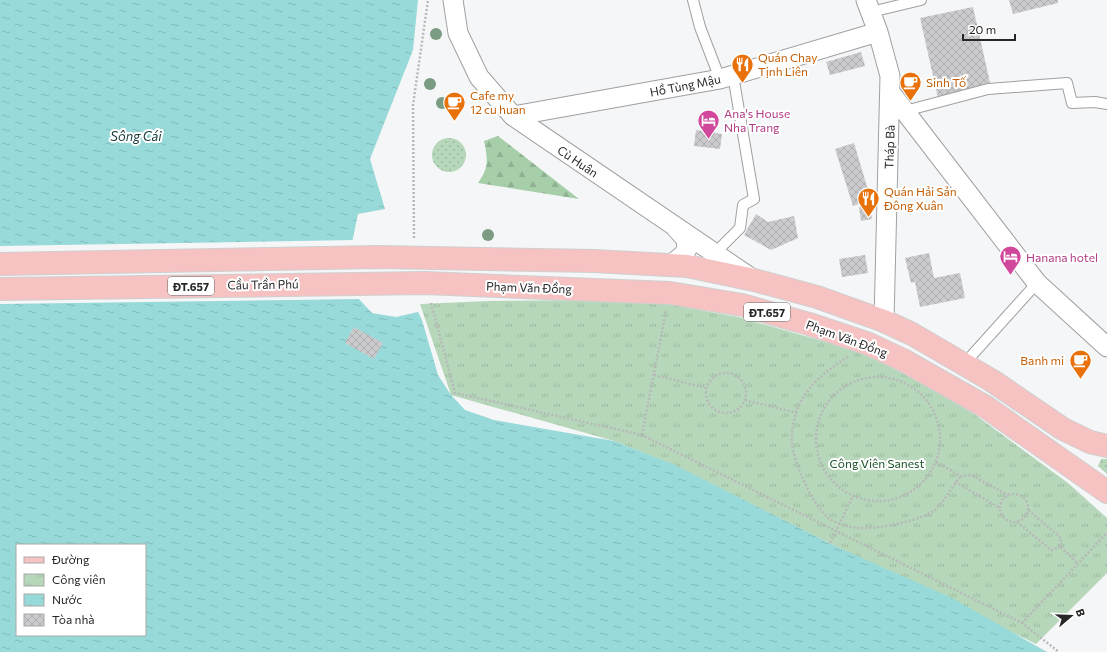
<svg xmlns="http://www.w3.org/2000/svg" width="1107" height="652" viewBox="0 0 1107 652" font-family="Commissioner,sans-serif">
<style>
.grass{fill:url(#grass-dots)}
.forest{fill:url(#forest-firs)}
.park{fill:url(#park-tufts)}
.water{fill:url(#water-ripples);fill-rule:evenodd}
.pier{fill:#f5f6f7}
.building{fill:url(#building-cross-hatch)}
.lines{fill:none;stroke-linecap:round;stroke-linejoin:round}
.service-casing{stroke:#a0a0a2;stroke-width:12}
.minor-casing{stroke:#a0a0a2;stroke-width:21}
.primary-casing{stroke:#cfcfd0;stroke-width:24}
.path{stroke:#b7b8b9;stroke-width:2.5;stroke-dasharray:2 2;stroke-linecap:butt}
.service{stroke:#fff;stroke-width:10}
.minor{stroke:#fff;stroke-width:19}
.primary{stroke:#f7c2c2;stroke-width:22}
.tree{fill:#7b9c83}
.labels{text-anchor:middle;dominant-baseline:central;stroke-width:4;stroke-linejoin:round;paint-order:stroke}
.shield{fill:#fff;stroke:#686868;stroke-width:1}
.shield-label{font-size:11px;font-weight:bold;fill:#272728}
.food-label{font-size:12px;fill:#c56008;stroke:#fff;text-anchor:start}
.street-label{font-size:12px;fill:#272728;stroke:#fff}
.hotel-label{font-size:12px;fill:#b23c85;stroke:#fff;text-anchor:start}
.park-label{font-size:12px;fill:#175324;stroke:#fff}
.water-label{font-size:13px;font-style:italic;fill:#193b3b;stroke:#fff}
</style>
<defs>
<pattern id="grass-dots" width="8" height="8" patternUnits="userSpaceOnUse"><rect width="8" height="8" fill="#b6d7b9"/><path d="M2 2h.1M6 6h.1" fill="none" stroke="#9cb99f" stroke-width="1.8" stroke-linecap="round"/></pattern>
<pattern id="forest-firs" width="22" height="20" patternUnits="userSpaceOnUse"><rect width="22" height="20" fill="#a5cea9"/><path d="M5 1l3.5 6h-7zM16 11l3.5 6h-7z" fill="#8eb191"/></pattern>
<pattern id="park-tufts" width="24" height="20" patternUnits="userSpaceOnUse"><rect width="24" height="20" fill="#b6d7b9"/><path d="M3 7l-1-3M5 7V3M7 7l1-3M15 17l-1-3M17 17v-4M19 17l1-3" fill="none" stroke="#9cb99f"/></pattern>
<pattern id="water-ripples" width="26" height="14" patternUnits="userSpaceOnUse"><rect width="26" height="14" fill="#97dad9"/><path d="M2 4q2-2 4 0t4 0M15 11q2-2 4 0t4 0" fill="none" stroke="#82bbba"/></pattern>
<pattern id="building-cross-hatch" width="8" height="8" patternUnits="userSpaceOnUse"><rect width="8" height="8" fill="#cbcbcd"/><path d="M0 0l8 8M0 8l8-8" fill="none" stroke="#aeaeb0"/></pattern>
</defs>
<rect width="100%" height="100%" fill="#f5f6f7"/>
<path class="grass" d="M432 155a17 17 0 1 1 34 0a17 17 0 1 1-34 0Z
M1101,459H1107V474L1098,466Z"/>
<path class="forest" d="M498,136L579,199L478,183C489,168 488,159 484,141Z"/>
<path class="park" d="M602,300L662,303L738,317L861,352L932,388L977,416L1068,483L1107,518V573L1036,644L835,546L674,465L614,441L451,395L420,304L488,301Z"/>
<path class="water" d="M0,0H418L413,50L370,159L385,209L358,214L347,266L356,296L372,313L396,317L418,312L422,320L438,375L451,395L465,410L494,420L614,441L675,465L835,546L952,598L1047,652H0ZM17,545H145V635H17Z"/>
<path class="pier" d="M354,240L349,266L358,295L361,299L0,304V246Z"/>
<path class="building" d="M1009,0H1058V3L1013,14Z
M973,7L991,87L938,98L920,18Z
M861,52L865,66L830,75L826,62Z
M696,130L722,134L720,149L694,146Z
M854,143L871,200L853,206L835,149Z
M869,205L872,219L861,221L859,207Z
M756,214L768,222L794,216L798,238L771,250L744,235Z
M929,253L934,278L960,273L965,298L920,307L915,282L911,283L905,258Z
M865,255L868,273L842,277L839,259Z
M354,327L383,343L374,359L345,343Z"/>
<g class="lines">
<defs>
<path id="service" d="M693,0L700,27L720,79
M871,12L921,0
M905,111L988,89L1067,83L1072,103L1095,102L1107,104
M715,253L740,228L743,205L754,199L733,75
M964,364L1037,283"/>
<path id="minor" d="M453,0L458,33L479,77L513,116L751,278
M866,0L878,32L890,76L884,321
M890,92L1037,283L1107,347
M513,116L720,79L878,32
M671,265L683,255L687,249L686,239L676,228"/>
<path id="primary" d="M0,264L379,257L594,261L687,266L754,280L817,297L884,321L912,334L991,380L1063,429L1090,442L1107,446
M0,289L425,283L670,293L742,305L809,324L869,344L903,360L986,407L1107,492"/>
</defs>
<use href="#service" class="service-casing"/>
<use href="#minor" class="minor-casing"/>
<use href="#primary" class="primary-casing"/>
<path class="path" d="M414,238L413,105L428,0
M431,303L455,393L642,435L1022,623L1059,652
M848,357C830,368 810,383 800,403C794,415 791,431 792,444C794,464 814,508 830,519C850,531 871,529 892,525C906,522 923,518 935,510C945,501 952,486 961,476
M706 393a20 20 0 1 1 40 0a20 20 0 1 1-40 0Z
M654,375L706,388
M816 439a62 62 0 1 1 124 0a62 62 0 1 1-124 0Z
M745,400L797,413
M642,435L666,311
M936,462L961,476L971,475L1008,495
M955,482L1000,508
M1000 508a14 14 0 1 1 28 0a14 14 0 1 1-28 0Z
M1017,522L1051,550L1061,547V538L1027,509
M830,543L853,496
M1061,547L1078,564
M1022,623L1107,533"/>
<use href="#service" class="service"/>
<use href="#minor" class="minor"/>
<use href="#primary" class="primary"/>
</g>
<g class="tree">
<circle cx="436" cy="34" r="6"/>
<circle cx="430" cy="84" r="6"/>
<circle cx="442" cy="103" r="6"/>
<circle cx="488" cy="235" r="6"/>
</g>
<defs>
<symbol id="restaurant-pin" viewBox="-11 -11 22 30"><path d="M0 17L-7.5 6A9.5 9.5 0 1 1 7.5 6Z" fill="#e8710a" stroke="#fff"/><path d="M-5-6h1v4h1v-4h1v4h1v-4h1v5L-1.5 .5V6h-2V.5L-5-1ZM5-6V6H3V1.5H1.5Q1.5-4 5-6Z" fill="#fff"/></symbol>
<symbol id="cafe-pin" viewBox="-11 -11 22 30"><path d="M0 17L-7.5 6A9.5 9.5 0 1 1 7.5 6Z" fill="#e8710a" stroke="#fff"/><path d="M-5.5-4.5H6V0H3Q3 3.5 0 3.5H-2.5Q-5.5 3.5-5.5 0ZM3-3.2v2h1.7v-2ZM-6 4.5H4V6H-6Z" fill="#fff"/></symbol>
<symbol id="hotel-pin" viewBox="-11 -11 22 30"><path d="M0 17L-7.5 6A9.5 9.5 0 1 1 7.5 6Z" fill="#d1479c" stroke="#fff"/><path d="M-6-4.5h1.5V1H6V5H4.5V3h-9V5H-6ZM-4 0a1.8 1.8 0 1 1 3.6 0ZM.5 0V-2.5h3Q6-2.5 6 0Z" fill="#fff"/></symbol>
</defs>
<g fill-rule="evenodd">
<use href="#restaurant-pin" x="730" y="52" width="25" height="34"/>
<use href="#cafe-pin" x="898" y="70" width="25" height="34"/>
<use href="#cafe-pin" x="442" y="90" width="25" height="34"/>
<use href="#hotel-pin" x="696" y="108" width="25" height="34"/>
<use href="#restaurant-pin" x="856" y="186" width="25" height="34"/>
<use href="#hotel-pin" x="998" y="244" width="25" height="34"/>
<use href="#cafe-pin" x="1068" y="348" width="25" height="34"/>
</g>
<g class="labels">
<g class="shield">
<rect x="168" y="277" width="46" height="18" rx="3"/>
<rect x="744" y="303" width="46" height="18" rx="3"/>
</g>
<g class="shield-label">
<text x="191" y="286">ĐT.657</text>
<text x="767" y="312">ĐT.657</text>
</g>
<g class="food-label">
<text x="758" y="57">Quán Chay<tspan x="758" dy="14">Tịnh Liên</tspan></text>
<text x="926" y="82">Sinh Tố</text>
<text x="470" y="95">Cafe my<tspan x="470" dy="14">12 cu huan</tspan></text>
<text x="884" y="191">Quán Hải Sản<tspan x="884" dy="14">Đông Xuân</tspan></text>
<text x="1064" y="360" text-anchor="end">Banh mi</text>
</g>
<g class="street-label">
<text transform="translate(685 85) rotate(-11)">Hồ Tùng Mậu</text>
<text transform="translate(889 147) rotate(-88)">Tháp Bà</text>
<text transform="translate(578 161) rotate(34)">Cù Huân</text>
<text transform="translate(263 284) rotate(-1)">Cầu Trần Phú</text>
<text transform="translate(529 287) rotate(2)">Phạm Văn Đồng</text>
<text transform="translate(847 338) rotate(20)">Phạm Văn Đồng</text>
</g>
<g class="hotel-label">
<text x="724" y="113">Ana's House<tspan x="724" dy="14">Nha Trang</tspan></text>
<text x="1026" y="257">Hanana hotel</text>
</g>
<g class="park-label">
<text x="877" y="463">Công Viên Sanest</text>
</g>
<g class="water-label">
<text x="136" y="136">Sông Cái</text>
</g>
</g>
<rect x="16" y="544" width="130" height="92" fill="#ffffff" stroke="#a9a9a9"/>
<rect x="24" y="557" width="20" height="6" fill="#f7c2c2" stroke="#a9a9a9"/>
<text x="52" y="564" font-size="12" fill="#272728">Đường</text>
<rect x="24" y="574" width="20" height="12" fill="url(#park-tufts)" stroke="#a9a9a9"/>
<text x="52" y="584" font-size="12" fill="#272728">Công viên</text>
<rect x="24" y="594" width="20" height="12" fill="url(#water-ripples)" stroke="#a9a9a9"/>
<text x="52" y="604" font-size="12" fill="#272728">Nước</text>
<rect x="24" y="614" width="20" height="12" fill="url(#building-cross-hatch)" stroke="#a9a9a9"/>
<text x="52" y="624" font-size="12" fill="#272728">Tòa nhà</text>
<g transform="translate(1071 616) rotate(71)" stroke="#ffffff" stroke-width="3" paint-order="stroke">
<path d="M0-3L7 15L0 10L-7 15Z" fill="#272728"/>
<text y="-6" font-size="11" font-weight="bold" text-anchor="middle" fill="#272728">B</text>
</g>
<path d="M963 34v6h52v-6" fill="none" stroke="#272728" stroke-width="2"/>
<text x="969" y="34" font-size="12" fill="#272728" stroke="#ffffff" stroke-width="3" paint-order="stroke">20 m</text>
</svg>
